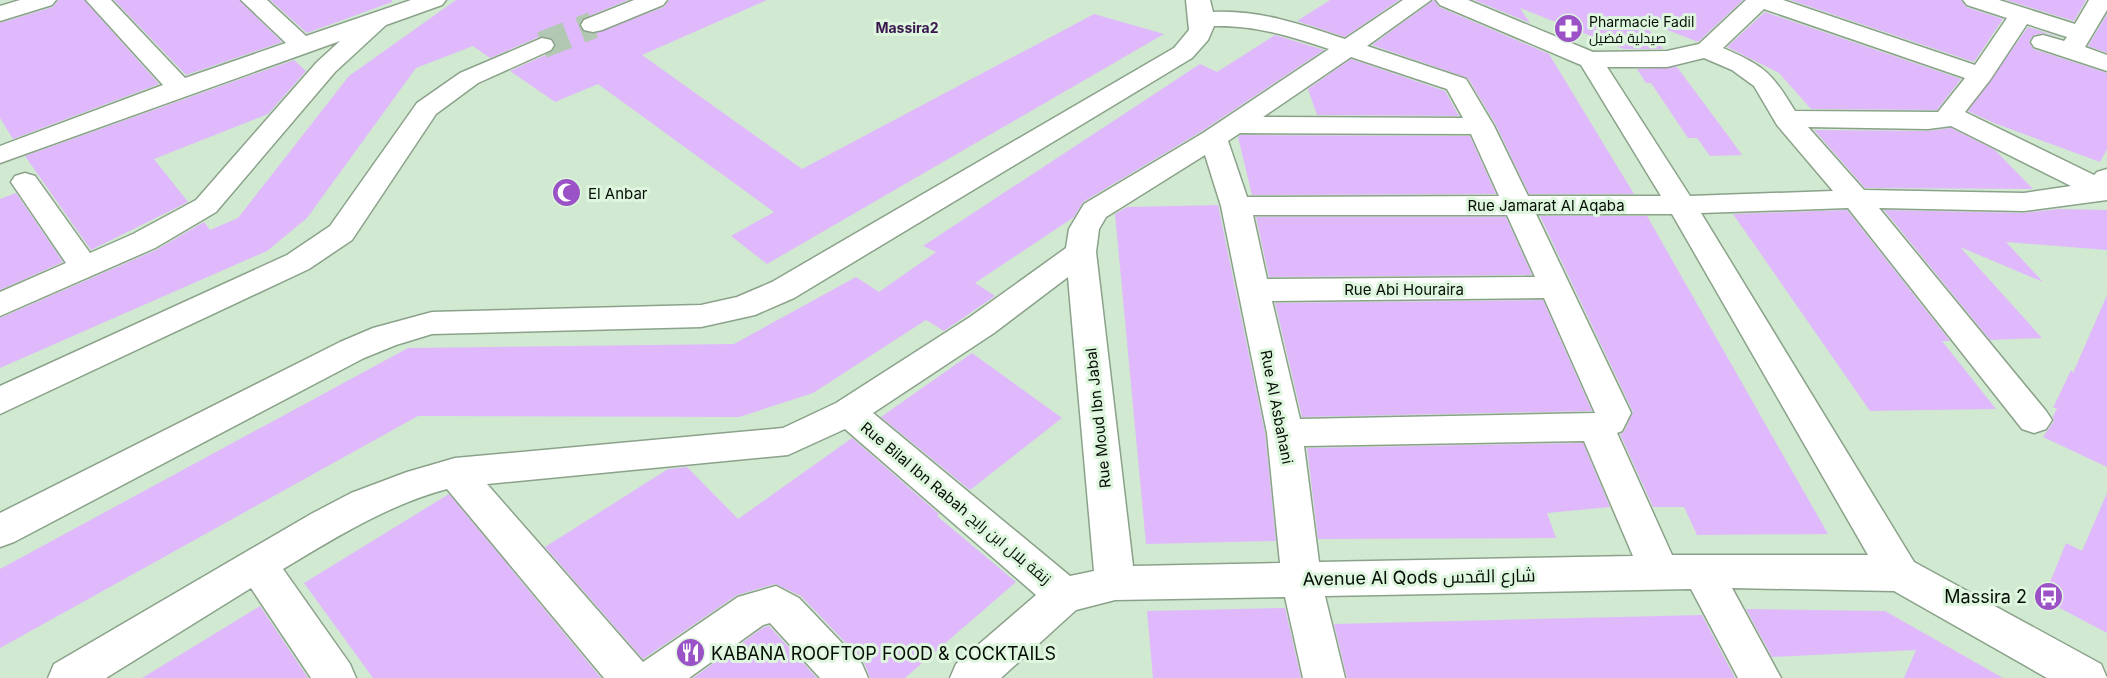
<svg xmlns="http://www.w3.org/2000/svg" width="2107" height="678" viewBox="0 0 2107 678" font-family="Inter,Cairo,sans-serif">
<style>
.building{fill:#e0b9fd}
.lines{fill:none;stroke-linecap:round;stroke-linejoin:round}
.minor-tunnel{stroke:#b2c8b2;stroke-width:27;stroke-dasharray:27 14;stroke-linecap:butt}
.minor-casing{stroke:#8ba28a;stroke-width:3}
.minor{fill:#fff;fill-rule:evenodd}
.labels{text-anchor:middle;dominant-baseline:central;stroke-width:6;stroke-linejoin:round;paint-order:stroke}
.far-poi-label{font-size:14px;fill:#070e07;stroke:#ddf6dd;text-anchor:start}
.far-neighbourhood-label{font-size:14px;font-weight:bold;fill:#39164d;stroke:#ddf6dd}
.poi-label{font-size:15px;fill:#070e07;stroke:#ddf6dd;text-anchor:start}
.street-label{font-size:15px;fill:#070e07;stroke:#ddf6dd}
.near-street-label{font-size:18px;fill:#070e07;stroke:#ddf6dd}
.near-poi-label{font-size:18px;fill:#070e07;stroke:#ddf6dd;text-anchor:end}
</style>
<rect width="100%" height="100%" fill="#d0e9d0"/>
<path class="building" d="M58,0H84L159,84L13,139L0,118V23L53,7Z
M114,0H239L282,42L186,75Z
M270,0H392V2L307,33Z
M456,0H628L582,19L579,24L582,31L593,34L664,7L669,0H767L642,55L802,169L1094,14L1164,34L767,264L731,236L774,212L598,84L555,102L510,71L552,52L556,46L553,39L541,36L490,58L473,46L416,68L307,218L267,251L0,368V318L156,250L204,222L210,230L238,218L349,76Z
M1330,0H1399L1345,37L1297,21Z
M1434,0L1439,7L1549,54L1634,194H1529L1496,125L1468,78L1372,45Z
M1474,0H1743L1698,42L1642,20L1663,49H1624L1520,8L1530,23Z
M1790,0H1961L1966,7L2003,19L1974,62Z
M2006,0H2086L2074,21Z
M1765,12L1961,79L1937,110L1811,109L1779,73L1727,47Z
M2107,14V53L2088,46Z
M2028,27L2063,38L2044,33L2034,35L2029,41L2033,49L2107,73V149L2100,162L1994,123L1968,111Z
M1275,35L1324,50L1202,131L1083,202L1074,217L975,283L995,296L944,331L926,320L813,393L739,417L418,416L0,648V569L408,348L734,344L856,277L879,292L936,252L923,246L1200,64L1217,72Z
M1351,59L1445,91L1459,116L1317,115L1308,89Z
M294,60L306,71L268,114L154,159L188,202L91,250L25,156Z
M1677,67L1729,137L1742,155L1710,156L1697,138H1688L1651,83H1646L1637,69Z
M1951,128L1995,150L2033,189L1865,188L1814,130L1928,131Z
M1241,135L1470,136L1496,194L1252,195L1238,137Z
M16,193L63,262L0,290V199Z
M1218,205L1265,433L1276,541L1146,544L1115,214L1127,207Z
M2059,209L2107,210V250L2006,242L2043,282L1960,247L2042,338L1990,340L1884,210L2024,213Z
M1847,210L1950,341H1942L1996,409L1870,411L1733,214Z
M1540,216H1647L1828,534L1697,535L1684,507H1653L1620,434L1624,432L1633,412Z
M1256,217H1506L1532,275L1269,277Z
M2107,295V467L2043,437L2054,421L2053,417L2057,408H2053L2071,370L2073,373Z
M1543,300L1592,411L1302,417L1275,303Z
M972,353L1062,418L970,490L881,417Z
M852,438L939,514L937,516L1016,582L905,678H870L864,662L801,596L775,584L737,595L643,659L545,547L668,469L687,467L738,519Z
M1583,443L1610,507L1547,513L1556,538L1318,539L1307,448Z
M2107,493V633L2056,606L2060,594L2048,587L2066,543L2082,551Z
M449,494L601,678H373L304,583Z
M260,606L308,678H142Z
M1285,608L1301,678H1153L1147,611Z
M1746,609L1885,611L2003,678H1904L1916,650L1772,657Z
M1702,615L1735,678H1347L1334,624Z
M769,626L817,678H693L764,627Z"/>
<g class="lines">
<path class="minor-tunnel" d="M542,45L593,25"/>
<defs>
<path id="minor" d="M20,0H56L52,5L0,21V6Z
M86,0H111L185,78L286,43L241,0H267L306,36L411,0H446L442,5L386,25L335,72L216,212L155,248L0,316V292L66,263L11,182L15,176L25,173L35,176L90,253L133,234L196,200L317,62L340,41L0,163V146L163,85Z
M634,0H667L663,5L602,30L593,32L584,30L581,25L584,20Z
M1186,0H1210L1213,12C1260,10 1301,24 1345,39L1403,0H1431L1367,46L1466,79L1494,126L1528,196H1661L1581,65L1440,5L1436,0H1468L1593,52L1667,51L1699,44L1746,0H1783L1975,65L2007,18L1967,5L1963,0H1999L2075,24L2089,0H2107V10L2085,47L2107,55V71L2034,47L2031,42L2034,37L2043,35L2064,41L2067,37L2027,24L1990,80L1965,112L2094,175L2097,172L2107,169V200L2024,211L1879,208L2046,411L2052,420L2046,429L2034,433L2022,429L1848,208L1701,213L1914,562L2101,664L2107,678H2047L1894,591L1732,588L1781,678H1738L1691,589L1325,596L1345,678H1303L1285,597L1115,600L1076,610L1001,678H950L956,664L1036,595L845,429L788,455L487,484L643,662L738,597L776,586L799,598L862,664L868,678H820L770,623L763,625L689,678H604L447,489C387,505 335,538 283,569L350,664L356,678H311L251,588L106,678H48L54,664L311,514L351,493L407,472L455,458L783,428L836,403L970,317L1066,248L1069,229L1084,204L1203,133L1329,49C1290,36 1255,25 1214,26L1208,40L1192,58L794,298L755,315L701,327L432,334L396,345L364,358L14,542L0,547V513L340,342L373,328L432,312L701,305L737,297L772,282L1174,48L1189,30ZM1764,9L1965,78L1938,112L1795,111C1771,72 1766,67 1723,48ZM1351,57L1447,89L1463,118L1263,117ZM1704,58L1732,70L1754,86L1777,125L1833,191L1690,196L1607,67H1667ZM1951,126L2071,186L2024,193L1864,190L1808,127L1928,129ZM1240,133L1471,134L1499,196L1247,197L1228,141ZM1205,155L1221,206L1267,433L1280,563L1133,566L1096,252L1099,229L1106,217ZM1536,214H1672L1868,555H1672L1617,433L1622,431L1631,413ZM1253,215H1507L1535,277L1267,279ZM1068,277L1094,571L1070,576L873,413L994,333ZM1544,298L1595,413L1300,419L1272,301ZM1584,441L1633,556L1319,562L1304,446Z
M542,38L551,40L554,45L551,50L478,83L436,114L352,240L309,269L0,414V386L287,255L330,226L417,103L460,73Z"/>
</defs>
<use href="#minor" class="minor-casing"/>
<use href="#minor" class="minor"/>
</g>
<defs>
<symbol id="pharmacy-disc" viewBox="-11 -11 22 22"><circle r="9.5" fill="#9a52c6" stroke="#ddf6dd"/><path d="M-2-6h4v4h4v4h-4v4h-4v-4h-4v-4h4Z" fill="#fff"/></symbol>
<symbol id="mosque-disc" viewBox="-11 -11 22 22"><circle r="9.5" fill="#9a52c6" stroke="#ddf6dd"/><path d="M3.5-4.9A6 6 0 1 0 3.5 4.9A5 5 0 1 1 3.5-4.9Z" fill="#fff"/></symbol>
<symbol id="bus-disc" viewBox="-11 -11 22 22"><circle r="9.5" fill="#9a52c6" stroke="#ddf6dd"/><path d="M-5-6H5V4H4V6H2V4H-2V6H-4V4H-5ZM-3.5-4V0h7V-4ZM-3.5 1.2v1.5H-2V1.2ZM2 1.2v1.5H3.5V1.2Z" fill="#fff"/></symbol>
<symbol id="restaurant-disc" viewBox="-11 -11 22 22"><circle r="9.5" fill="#9a52c6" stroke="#ddf6dd"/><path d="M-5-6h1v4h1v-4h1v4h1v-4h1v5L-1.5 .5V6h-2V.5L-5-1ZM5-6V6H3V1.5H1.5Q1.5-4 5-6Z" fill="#fff"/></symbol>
</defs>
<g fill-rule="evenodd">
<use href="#pharmacy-disc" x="1552" y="12" width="33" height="33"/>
<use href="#mosque-disc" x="550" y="176" width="33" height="33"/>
<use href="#bus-disc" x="2032" y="580" width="33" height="33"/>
<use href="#restaurant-disc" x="674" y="636" width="33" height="33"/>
</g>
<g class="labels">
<g class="far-poi-label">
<text x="1589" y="21">Pharmacie Fadil<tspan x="1589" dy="16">صيدلية فضيل</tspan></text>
</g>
<g class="far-neighbourhood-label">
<text x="907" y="27">Massira2</text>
</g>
<g class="poi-label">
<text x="588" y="193">El Anbar</text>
</g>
<g class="street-label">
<text x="1546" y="205">Rue Jamarat Al Aqaba</text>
<text x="1404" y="289">Rue Abi Houraira</text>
<text transform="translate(1277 407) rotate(79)">Rue Al Asbahani</text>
<text transform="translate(1098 418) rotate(-96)">Rue Moud Ibn Jabal</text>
<text transform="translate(956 503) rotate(40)">Rue Bilal Ibn Rabah زنقة بلال ابن رابح</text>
</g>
<g class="near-street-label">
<text transform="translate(1419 577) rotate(-1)">Avenue Al Qods شارع القدس</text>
</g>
<g class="near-poi-label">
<text x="2027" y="596">Massira 2</text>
<text x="711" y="653" text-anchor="start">KABANA ROOFTOP FOOD &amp; COCKTAILS</text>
</g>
</g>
</svg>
